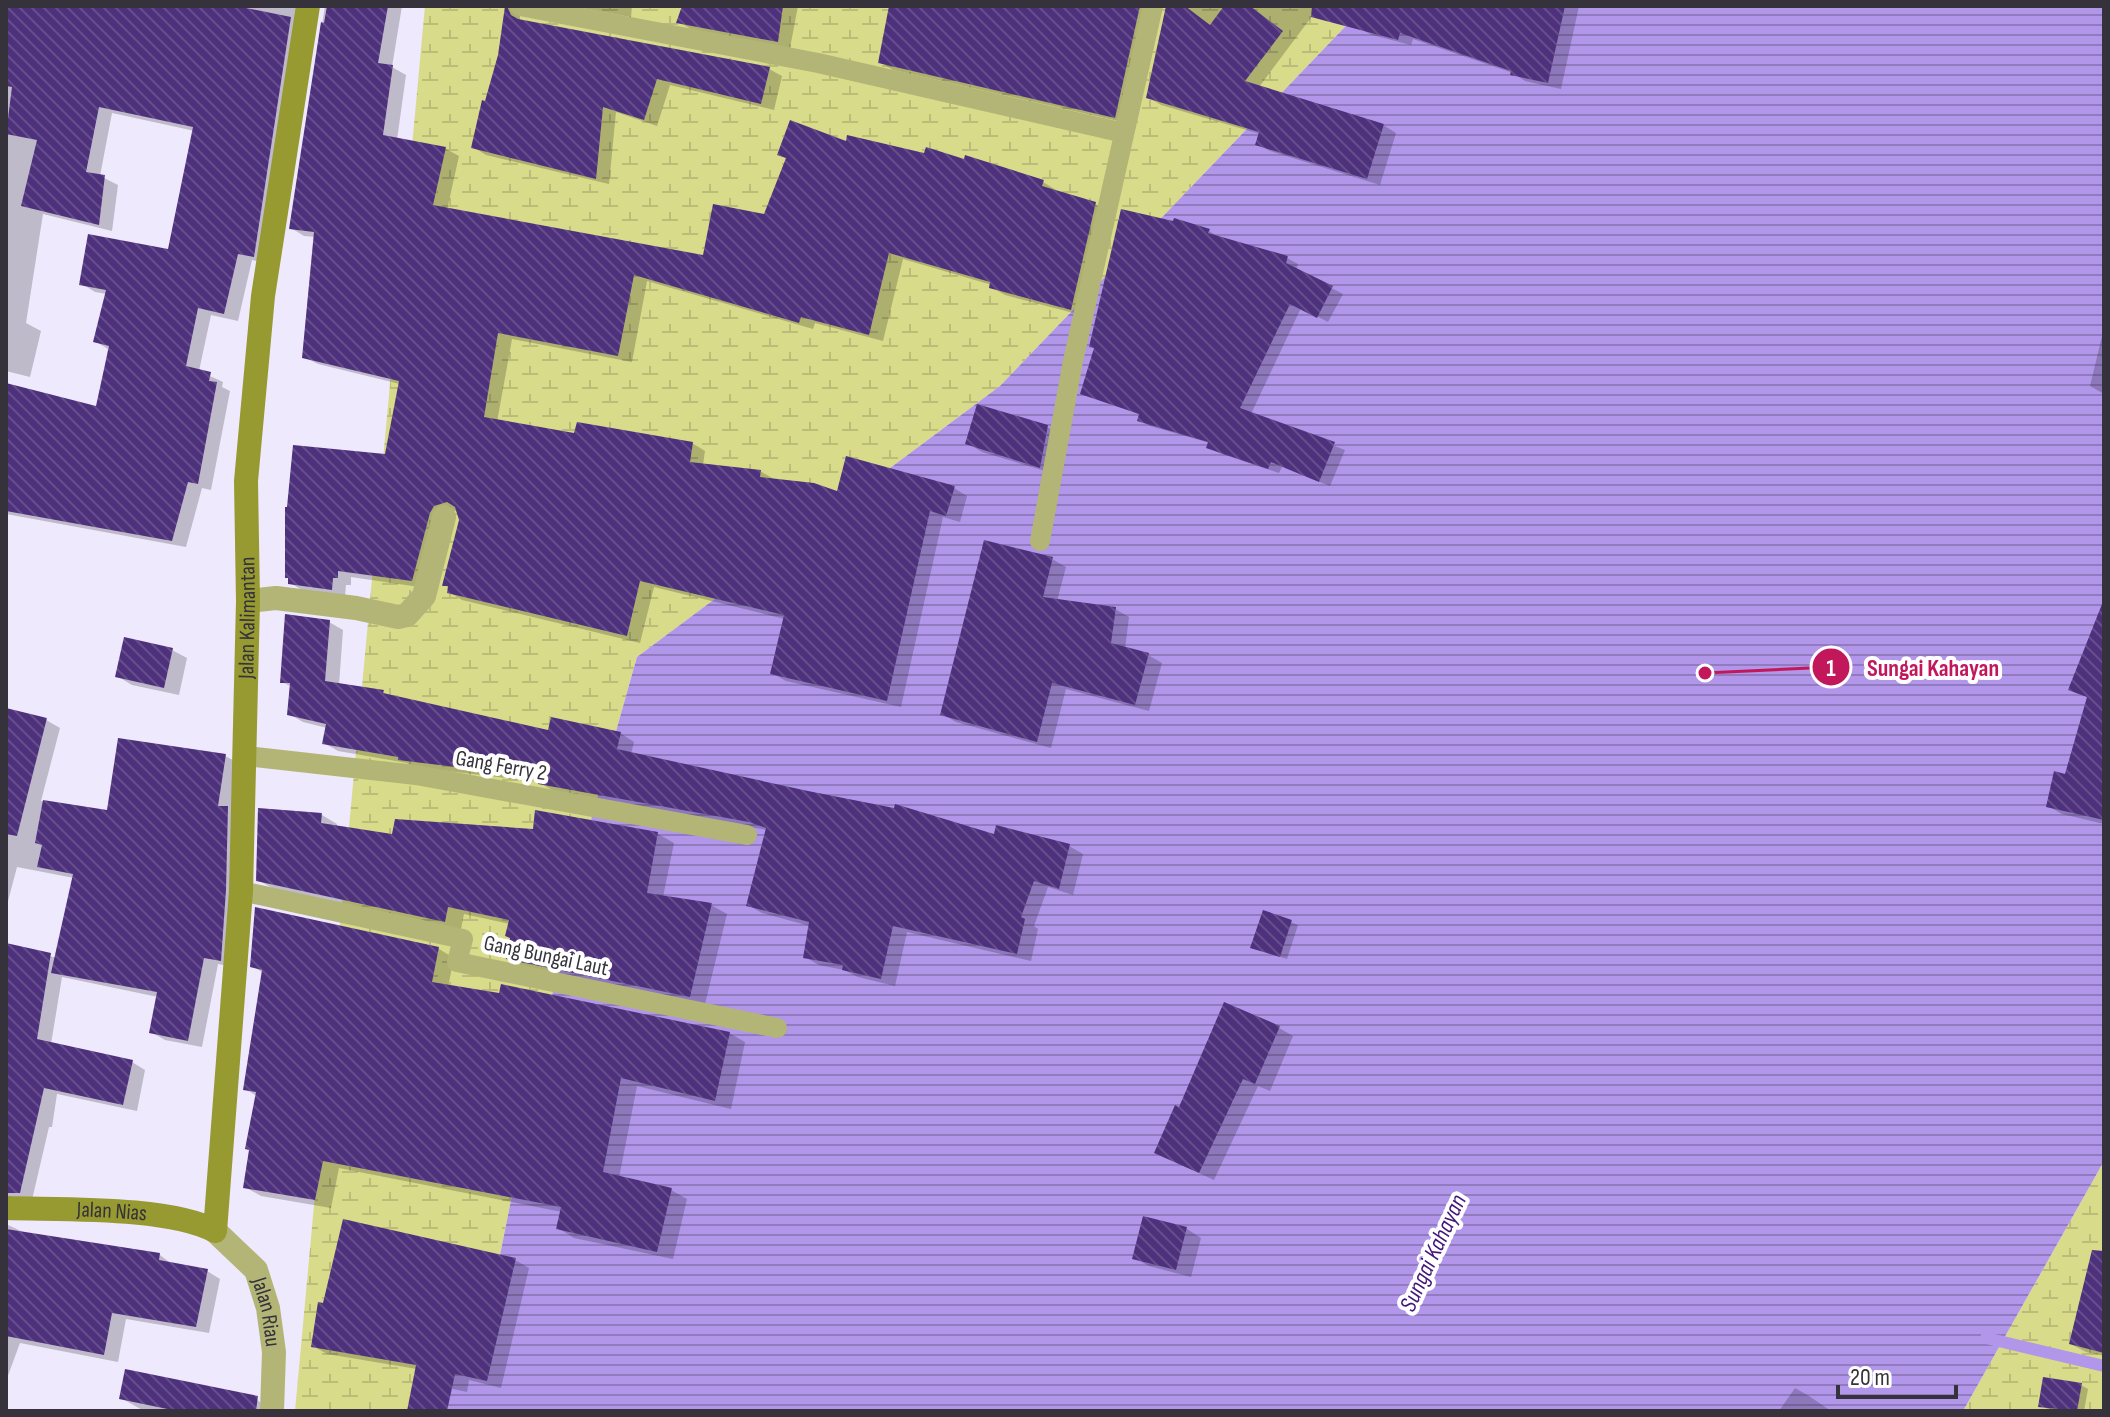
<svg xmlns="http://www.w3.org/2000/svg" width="2110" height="1417" viewBox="0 0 2110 1417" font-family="'Sofia Sans Condensed',sans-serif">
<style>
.wetland{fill:url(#wetland-marsh)}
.water{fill:url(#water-rules)}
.shadow{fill:#0003}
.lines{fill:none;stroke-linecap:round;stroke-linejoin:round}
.stream{stroke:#b196ea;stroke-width:12}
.building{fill:url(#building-back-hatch)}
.lane{stroke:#b3b577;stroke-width:20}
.street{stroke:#b3b577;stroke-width:24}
.secondary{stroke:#979931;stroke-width:24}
.labels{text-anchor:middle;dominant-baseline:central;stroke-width:8;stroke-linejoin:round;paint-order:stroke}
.street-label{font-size:22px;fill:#35323b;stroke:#fff}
.water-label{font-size:24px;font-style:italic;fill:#431779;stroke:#fff}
.leader{fill:none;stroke:#c2185b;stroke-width:3}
.callout-dot{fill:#c2185b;stroke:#fff;stroke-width:3}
.mark-label{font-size:24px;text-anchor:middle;font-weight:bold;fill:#fff}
.callout-label{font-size:24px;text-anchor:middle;font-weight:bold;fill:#c2185b;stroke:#fff;stroke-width:8;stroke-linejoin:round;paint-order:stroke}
</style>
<defs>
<pattern id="wetland-marsh" width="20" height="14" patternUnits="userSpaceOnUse" patternTransform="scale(2)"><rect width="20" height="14" fill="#d8db89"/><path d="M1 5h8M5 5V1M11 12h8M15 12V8" fill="none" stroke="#babc77"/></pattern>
<pattern id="water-rules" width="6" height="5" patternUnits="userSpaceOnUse" patternTransform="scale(2)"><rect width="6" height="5" fill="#b196ea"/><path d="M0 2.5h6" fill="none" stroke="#917bbf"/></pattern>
<pattern id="building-back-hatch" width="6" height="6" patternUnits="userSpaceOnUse" patternTransform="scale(2)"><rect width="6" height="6" fill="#4e317c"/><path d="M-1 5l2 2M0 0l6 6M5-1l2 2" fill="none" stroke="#654e8a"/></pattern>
</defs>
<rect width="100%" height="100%" fill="#eee9fc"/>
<path class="wetland" d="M425,6H1365L1000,386L637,657L578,866L490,1305L411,1411H295Z
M2104,1161V1411H1963Z"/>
<path class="water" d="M1365,6H2104V1161L1963,1411H411L490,1305L578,866L637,657L1000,386Z"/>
<path class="shadow" d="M6,6H309L267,263L252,260L238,321L211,315L199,371L223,382L222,387L230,391L211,490L202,488L186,547L6,514V385L98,408L108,349L95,341L107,294L95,292L82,284L169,251L195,131L112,113L100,176L118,185L112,231L43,214L26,323L41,331L30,377L6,371Z
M325,6H402L392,67L406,75L397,140L446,149L459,156L447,210L704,257L765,217L787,159L779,154L847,144L1043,182L1056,190L1055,192L1095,204L1108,212L1085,316L1005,295L991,287L992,285L903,259L883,341L815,323L813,329L647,281L632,362L512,339L497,422L576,435L692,443L705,451L703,465L760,471L774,479L838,494L954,488L967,496L960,522L943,517L901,707L786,681L772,673L785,619L654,587L640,643L462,600L449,592L450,588L444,585L461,520L458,510L448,513L426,588L351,577V585H346L345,596L304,591L290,583L386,456L400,384L318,364L304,357L316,237L304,236L291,228Z
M507,6H524L520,10V20L769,69L782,76L774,110L670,85L657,126L616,112L609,184L486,155L473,147L500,56Z
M571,6H632L631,17Z
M684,6H798L790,48L691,29L679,22Z
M954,6H1157L1127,123L893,70L880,62Z
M1167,6H1579L1561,89L1525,81L1513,73L1413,39L1411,45L1372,35L1319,7L1259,87L1383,125L1396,133L1380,185L1270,151L1257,144L1260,134L1161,105L1148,97Z
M1209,231L1219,237L1287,258L1298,264L1296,270L1343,294L1328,322L1301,308L1251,414L1345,450L1330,486L1282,467L1279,473L1219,453L1208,447L1210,443L1150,426L1139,420L1141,415L1082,393Z
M2104,328V394L2090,386Z
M1047,427L1062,435L1055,474L982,452L967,443Z
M1052,559L1066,567L1057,601L1115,609L1129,617L1125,649L1148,655L1162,663L1149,711L1066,689L1051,748L956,722L942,714Z
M2104,617V824L2062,814L2048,806L2066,776L2088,698L2071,689Z
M329,622L343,630L339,685L383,692L391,697L550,733H620L634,742L631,754L995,837L1069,846L1083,854L1073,895L1048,887L1034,926L1038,929L1031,961L907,932L895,986L858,977L844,970L819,965L805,957L810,926L762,913L748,905L767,830L554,791L538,782L414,767L407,763L338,751L324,743L327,728L303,722L289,714L292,687L282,682Z
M172,650L187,658L179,695L132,685L117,676Z
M6,710L46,720L60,728L41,801L109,813L225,756L239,763L234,967L218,964L202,1047L165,1040L151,1032L158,997L62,977L51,1044L132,1062L145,1070L137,1111L57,1094L52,1127H49L32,1200L6,1212V945L57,958L74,878L17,867L6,909Z
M537,812L658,834L674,843L663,897L711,905L727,914L705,1004L524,967L508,958L512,938L510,924L464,914L461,929L274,889L258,880L322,815L337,824V827L394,836L535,831Z
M257,910L439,949L454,958L448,987L729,1033L745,1042L731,1109L637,1086L619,1178L671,1190L687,1199L673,1259L574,1238L558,1228L562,1212L339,1168L331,1208L261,1196L245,1187L257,1096L245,1089L264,973L252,966Z
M1264,912L1298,925L1287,959L1259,950Z
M1279,1028L1293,1036L1270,1091L1258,1086L1214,1180L1171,1160L1180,1110Z
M1145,1218L1187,1229L1201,1238L1191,1277L1149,1266L1134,1258Z
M6,1224L25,1233L160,1255L173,1265L207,1271L220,1279L209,1333L126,1319L118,1362L20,1343L6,1381Z
M515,1260L529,1268L501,1388L469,1380L467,1392L430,1384L417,1369L327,1354L313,1346L324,1305Z
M2104,1304V1356L2086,1352L2071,1344Z
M2081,1385L2088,1389L2084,1411H2053L2041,1406Z
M1795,1388L1809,1396L1831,1411H1779Z
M252,1397L274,1411H144L121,1398Z"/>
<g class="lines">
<path class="stream" d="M1986,1338L2104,1366"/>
</g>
<path class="building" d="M6,6H236L291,17L254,257L238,254L224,314L198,308L186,366L211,372L209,381L217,382L198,484L188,482L172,541L6,511V383L96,406L109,346L93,342L106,290L79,285L88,234L168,249L193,127L99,107L86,172L105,175L99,225L21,206L37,140L6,134L12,87L6,86Z
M327,6H388L378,63L393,65L383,135L446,147L433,205L703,255L713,204L764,214L786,158L777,155L790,120L846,141L847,135L924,153L926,147L964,159L965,155L1044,180L1042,186L1096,202L1071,310L989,288L990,282L889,253L869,335L801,317L799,323L634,275L618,356L498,333L484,417L574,433L577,422L693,442L690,462L761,470L760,477L814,483L837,491L846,456L955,486L946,516L930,511L887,701L770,674L784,615L640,581L627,636L447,593L448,586H442L459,520L455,507L447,502L434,506L430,513L412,581L338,571V578H333L332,590L288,584V578H285V507H287L293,445L385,454L399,381L302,358L314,232L289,229L321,22L324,23Z
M505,6H507L511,15L518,19L770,67L761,104L657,79L644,120L603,107L596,179L471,148L482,100L485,101L498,55Z
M682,6H783L778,42L676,23Z
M889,6H1140L1115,118L878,63Z
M1166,6H1185L1210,25L1224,6H1250L1283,31L1245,81L1384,124L1367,179L1255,145L1259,132L1146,98Z
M1312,6H1565L1548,83L1510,75L1511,71L1400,33L1398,40L1311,17Z
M1121,209L1173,221L1174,218L1210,229L1208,233L1288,256L1286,263L1333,286L1317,318L1290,304L1240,408L1335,442L1319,482L1271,462L1268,469L1206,448L1208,442L1137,421L1139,414L1080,394L1094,348L1089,347Z
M977,404L1048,425L1040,468L965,444Z
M984,540L1053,557L1043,597L1116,607L1111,643L1149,653L1135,705L1052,683L1037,742L940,715Z
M2102,604L2104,605V820L2046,807L2054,771L2065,774L2087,697L2068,690Z
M285,614L330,620L325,681L384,690L383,693L548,730L551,717L621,732L617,749L808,791L894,808L895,804L994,834L996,825L1070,844L1059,889L1034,881L1021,917L1025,919L1017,954L893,926L881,979L842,970L843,965L803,958L809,922L746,906L766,828L749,822L538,784V777L398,760V757L322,744L326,724L287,715L290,683H280Z
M124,637L173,648L164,688L115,677Z
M6,708L47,718L17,836L6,834Z
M118,738L226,754L218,806H228L226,890L221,961L204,958L188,1041L149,1033L157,992L51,973L73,874L37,867L42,845L35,843L43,800L107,810Z
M258,808L322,813L321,823L392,834L395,819L533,829L535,810L658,832L647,893L712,903L690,997L506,959L510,938L505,936L509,920L448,907L445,922L256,881Z
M255,907L439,947L432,982L499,993L501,984L730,1032L715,1101L621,1078L603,1172L672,1188L657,1252L556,1229L561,1207L323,1161L315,1200L243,1188L249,1150L245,1149L256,1092L243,1090L262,970L250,967Z
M1263,910L1292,920L1280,957L1250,948Z
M6,943L51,953L37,1039L133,1060L123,1105L44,1088L20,1193H6Z
M1224,1002L1280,1026L1255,1084L1243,1079L1199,1173L1154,1153L1175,1105L1179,1107Z
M1143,1216L1187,1227L1176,1270L1132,1259Z
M343,1219L516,1258L487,1381L455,1374L447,1411H407L416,1365L311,1347L318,1302L323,1303Z
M6,1229L160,1253L159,1260L208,1269L196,1327L112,1313L104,1355L6,1336Z
M2092,1250L2104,1251V1353L2069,1344Z
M125,1369L258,1396L256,1411H177L119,1399Z
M2043,1377L2082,1383L2077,1411L2038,1407Z"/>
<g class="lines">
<path class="lane" d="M520,6L818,63L1124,133
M1040,541L1073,361L1153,6
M246,756L416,775L747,835
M241,891L463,939L457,962L777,1028"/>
<g class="street">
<path d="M248,601L276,598L356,608L398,617L407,615L424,596L444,517"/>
<path id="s1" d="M215,1231L256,1270L268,1308L274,1352L272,1411"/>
</g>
<path class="secondary" id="s2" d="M6,1208C60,1210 169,1206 215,1231L241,891L248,601L246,481L263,296L308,6"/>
</g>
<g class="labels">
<g class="street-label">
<text stroke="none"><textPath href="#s2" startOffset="826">Jalan Kalimantan</textPath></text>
<text transform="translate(501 766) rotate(10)">Gang Ferry 2</text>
<text transform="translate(546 956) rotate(12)">Gang Bungai Laut</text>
<text stroke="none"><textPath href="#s2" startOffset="106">Jalan Nias</textPath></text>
<text stroke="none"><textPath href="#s1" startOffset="100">Jalan Riau</textPath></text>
</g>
<g class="water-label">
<text transform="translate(1433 1253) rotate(-65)">Sungai Kahayan</text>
</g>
</g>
<path class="leader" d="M1705 673L1831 667"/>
<g class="callout-dot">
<circle cx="1705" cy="673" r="8"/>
<circle cx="1831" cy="667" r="20"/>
</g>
<g class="mark-label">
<text x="1831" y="676">1</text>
</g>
<g class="callout-label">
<text x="1933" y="676">Sungai Kahayan</text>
</g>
<rect width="2110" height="1417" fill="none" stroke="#35323b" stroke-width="16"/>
<path d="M1838 1385v12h118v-12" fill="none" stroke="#35323b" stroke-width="4"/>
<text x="1850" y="1385" font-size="24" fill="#35323b" stroke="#ffffff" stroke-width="6" paint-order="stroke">20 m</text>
</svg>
